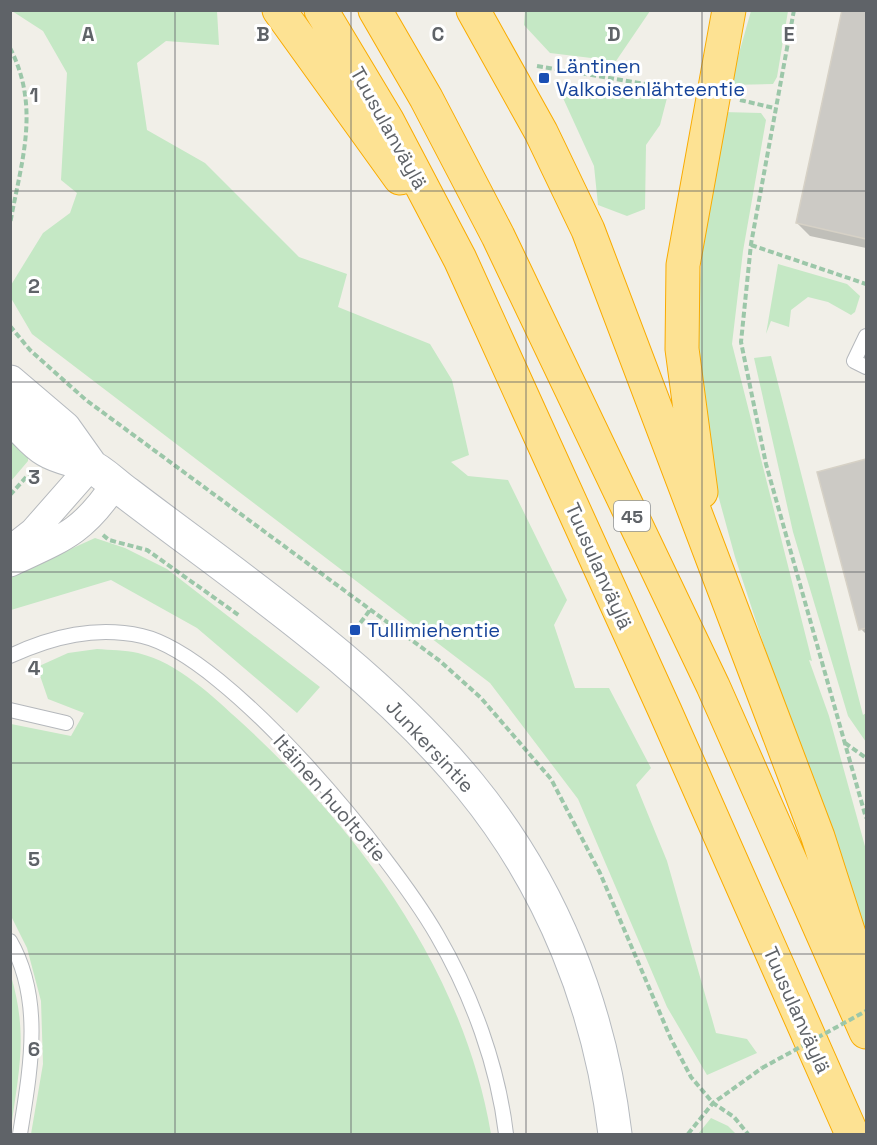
<svg xmlns="http://www.w3.org/2000/svg" width="877" height="1145" viewBox="0 0 877 1145" font-family="'Space Grotesk',sans-serif">
<style>
.green{fill:#c5e8c5}
.shadow{fill:#0003}
.building{fill:#cccac5;stroke:#d6d1c6;stroke-width:1.5}
.lines{fill:none;stroke-linecap:round;stroke-linejoin:round}
.service-casing{stroke:#b5b8bc;stroke-width:16}
.minor-casing{stroke:#b5b8bc;stroke-width:29}
.secondary-casing{stroke:#b6babf;stroke-width:35}
.motorway-casing{stroke:#f9ab00;stroke-width:35}
.path{stroke:#9cc7a9;stroke-width:4;stroke-dasharray:6 3;stroke-linecap:butt}
.service{stroke:#fff;stroke-width:14}
.minor{stroke:#fff;stroke-width:27}
.secondary{stroke:#fff;stroke-width:33}
.motorway{stroke:#fde293;stroke-width:33}
.path-bridge{stroke:#9cc7a9;stroke-width:4;stroke-dasharray:6 3;stroke-linecap:butt}
.grid{fill:none;stroke:#5f6368;stroke-width:1.5;stroke-opacity:0.55}
.transit-dot{fill:#1a4fb4;stroke:#fff;stroke-width:2}
.labels{text-anchor:middle;dominant-baseline:central;stroke-width:6;stroke-linejoin:round;paint-order:stroke}
.shield{fill:#fff;stroke:#8f9295;stroke-width:1.5}
.shield-label{font-size:18px;font-weight:bold;fill:#5f6368}
.transit-label{font-size:20px;fill:#164399;stroke:#fff;text-anchor:start}
.street-label{font-size:20px;fill:#5f6368;stroke:#fff}
.grid-label{font-size:20px;text-anchor:middle;font-weight:bold;fill:#5f6368;stroke:#fff;stroke-width:6;stroke-linejoin:round;paint-order:stroke}
</style>
<rect width="100%" height="100%" fill="#f1efe8"/>
<path class="green" d="M12,11H217L219,45L166,41L137,63L147,130L205,163L299,257L347,274L338,307L430,344L452,380L469,455L451,462L468,476L508,480L567,600L554,625L575,688H609L651,768L636,785L667,861L716,1033L747,1039L757,1053L707,1075L667,1007L578,799L490,683L32,334L11,298V285L43,233L70,213L77,193L61,180L67,73L43,31Z
M525,11V10L650,11L616,61L550,53L524,25Z
M751,11H788L777,77L773,84L730,85Z
M567,85L611,87L667,98L660,125L646,145L645,209L627,216L598,205L594,166L563,98Z
M723,112L761,113L766,120L743,251L732,344L812,661L809,660L829,716L866,850V936L790,725L735,557L712,473L699,359V295L702,250Z
M778,264L847,284L860,296L855,312L851,315L828,302L808,297L791,310L789,327L771,321L766,334Z
M771,356L863,715L866,713V742L848,716L793,532L754,358Z
M11,433L28,456V461L11,481Z
M95,538L125,548L167,569L320,687L297,713L197,628L111,580L11,610V576Z
M97,649C110,650 125,650 138,653C179,663 212,696 242,723C361,832 464,973 491,1134H31L43,1064L41,1001L27,948L11,916V724L71,736L84,713L48,699L37,667L68,653Z
M11,976C28,1033 19,1071 11,1128Z
M711,1118L728,1126L736,1134H698Z"/>
<path class="shadow" d="M844,10H866V248L810,236L797,223Z
M866,460V634L861,629L819,473Z"/>
<path class="building" d="M842,10H866V239L796,223Z
M866,459V628L859,630L817,472Z"/>
<g class="lines">
<defs>
<path id="service" d="M866,336L854,361L866,367
M10,656C53,636 96,626 142,636C229,656 392,857 437,935C472,995 498,1066 506,1134
M10,710L66,723
M10,941C44,1000 30,1071 20,1134"/>
<path id="minor" d="M10,550L33,532L91,466
M10,563C61,539 83,533 115,484"/>
<path id="secondary" d="M10,382L64,428L91,466
M10,417C22,427 33,443 46,450C59,458 75,460 88,465C102,471 115,485 128,494C246,584 375,670 470,786C552,886 600,1008 615,1134"/>
<path id="motorway" d="M279,10L400,178
M321,10L387,120L460,259L665,711L852,1134
M375,10L426,98L498,236L713,686L866,1032
M473,10L541,132L588,230L818,837L866,987
M701,492L682,349L683,265L729,10"/>
</defs>
<use href="#service" class="service-casing"/>
<use href="#minor" class="minor-casing"/>
<use href="#secondary" class="secondary-casing"/>
<use href="#motorway" class="motorway-casing"/>
<path class="path" d="M794,10L751,244L741,342L766,464L866,818
M10,48C41,108 21,162 10,224
M537,66L688,91
M740,100L774,108
M751,245L866,284
M10,326L30,350L86,400L440,661L481,698L551,779L600,873L671,1039L691,1077L713,1103L734,1117L748,1134
M29,474L42,485
M10,495L29,474
M103,535L109,540L147,550L240,616
M355,630L370,610
M845,743L866,758
M688,1134L713,1103L762,1068"/>
<use href="#service" class="service"/>
<use href="#minor" class="minor"/>
<use href="#secondary" class="secondary"/>
<use href="#motorway" class="motorway"/>
<path class="path-bridge" d="M762,1068L866,1011"/>
</g>
<path class="grid" d="M175,10V1134M351,10V1134M526,10V1134M702,10V1134M10,191H866M10,382H866M10,572H866M10,763H866M10,954H866"/>
<g class="transit-dot">
<rect x="538" y="72" width="12" height="12" rx="3"/>
<rect x="349" y="624" width="12" height="12" rx="3"/>
</g>
<g class="labels">
<rect class="shield" x="614" y="501" width="36" height="30" rx="4.5"/>
<g class="shield-label">
<text x="632" y="516">45</text>
</g>
<g class="transit-label">
<text x="556" y="66">Läntinen<tspan x="556" dy="23">Valkoisenlähteentie</tspan></text>
<text x="367" y="630">Tullimiehentie</text>
</g>
<g class="street-label">
<text transform="translate(389 128) rotate(61)">Tuusulanväylä</text>
<text transform="translate(599 566) rotate(66)">Tuusulanväylä</text>
<text transform="translate(430 746) rotate(47)">Junkersintie</text>
<text transform="translate(330 798) rotate(49)">Itäinen huoltotie</text>
<text transform="translate(797 1010) rotate(66)">Tuusulanväylä</text>
</g>
</g>
<g class="grid-label">
<text x="88" y="41">A</text>
<text x="263" y="41">B</text>
<text x="438" y="41">C</text>
<text x="614" y="41">D</text>
<text x="789" y="41">E</text>
<text x="34" y="102">1</text>
<text x="34" y="293">2</text>
<text x="34" y="484">3</text>
<text x="34" y="675">4</text>
<text x="34" y="866">5</text>
<text x="34" y="1056">6</text>
</g>
<rect width="877" height="1145" fill="none" stroke="#5f6368" stroke-width="24"/>
</svg>
